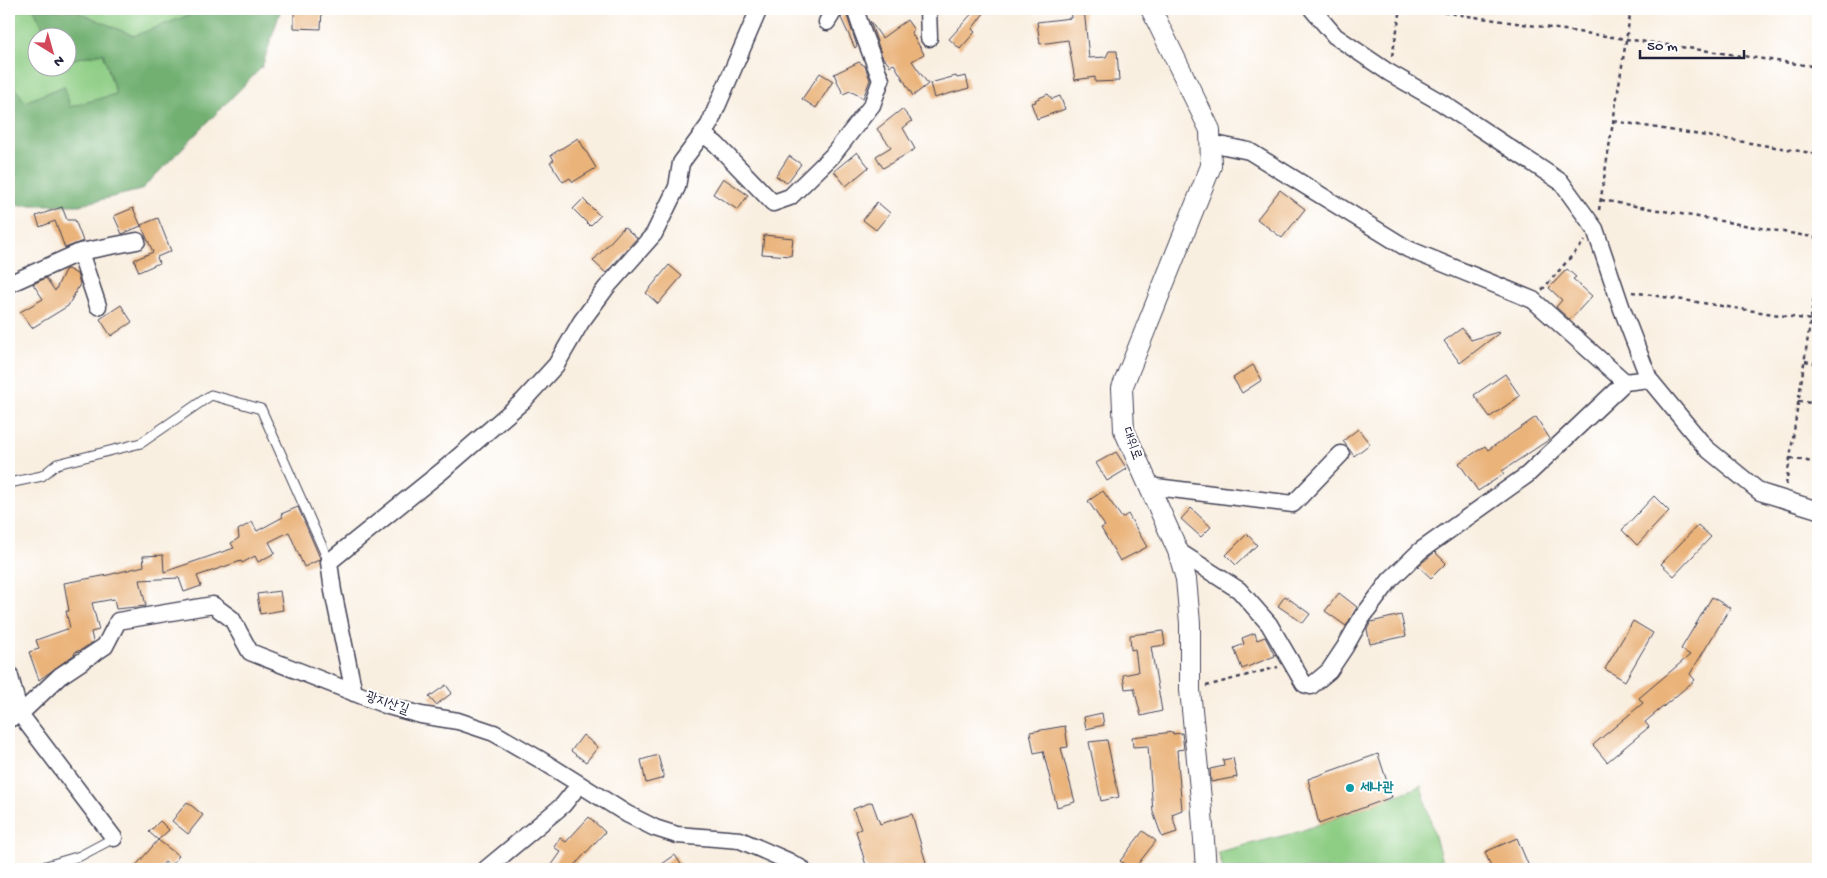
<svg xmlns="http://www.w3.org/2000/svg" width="1827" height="878" viewBox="0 0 1827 878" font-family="'Gochi Hand','Poor Story',sans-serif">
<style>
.green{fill:#8ecd84;stroke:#587860}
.forest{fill:#72b072;stroke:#4a6956}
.building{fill:#eab37a}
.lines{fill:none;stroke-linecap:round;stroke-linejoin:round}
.service-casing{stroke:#424154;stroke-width:11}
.minor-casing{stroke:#424154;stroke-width:19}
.tertiary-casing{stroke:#424154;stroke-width:22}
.path{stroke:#424154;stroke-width:2.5;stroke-dasharray:4 4;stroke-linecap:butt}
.service{stroke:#fff;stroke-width:9}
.minor{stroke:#fff;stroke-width:16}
.tertiary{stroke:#fff;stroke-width:20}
.culture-dot{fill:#0f9aa8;stroke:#fff;stroke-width:2}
.labels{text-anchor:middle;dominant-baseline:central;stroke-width:4;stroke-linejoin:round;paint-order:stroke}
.street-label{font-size:14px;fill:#22223b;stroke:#fff}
.culture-label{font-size:14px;font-weight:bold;fill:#0d838f;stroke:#fff;text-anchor:start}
</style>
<rect width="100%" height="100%" fill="#fff"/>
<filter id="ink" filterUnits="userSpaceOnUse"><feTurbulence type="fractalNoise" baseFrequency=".02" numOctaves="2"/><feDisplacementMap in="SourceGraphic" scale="10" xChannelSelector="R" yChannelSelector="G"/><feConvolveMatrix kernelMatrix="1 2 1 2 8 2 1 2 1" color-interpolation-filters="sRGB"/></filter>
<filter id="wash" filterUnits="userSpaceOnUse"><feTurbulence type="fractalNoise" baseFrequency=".0096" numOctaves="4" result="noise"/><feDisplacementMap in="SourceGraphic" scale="20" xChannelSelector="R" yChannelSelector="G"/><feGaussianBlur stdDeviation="1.12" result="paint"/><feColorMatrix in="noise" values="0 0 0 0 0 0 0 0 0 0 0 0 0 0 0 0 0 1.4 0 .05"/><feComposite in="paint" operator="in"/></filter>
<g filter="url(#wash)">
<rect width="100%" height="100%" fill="#f9efe1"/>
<path class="green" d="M9,9H34L48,37L38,38V68H68V60L103,53L116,94L70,107L64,86L25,102L9,79Z
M77,9H194L192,14L134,36L76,11Z
M1421,786L1444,869H1223L1218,852L1298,832Z"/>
<path class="forest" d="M34,9L76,11L134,36L192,14L194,9H281L262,67L141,190L79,205H9V79L25,102L64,86L70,107L116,94L103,53L68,60V38L48,37Z"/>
<g id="blocks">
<path class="building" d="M294,9H322L321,29L294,28Z
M976,9H987L972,29L975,32L960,49L949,39Z
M1070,9H1084L1089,58L1106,57L1109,51H1117L1119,81L1095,82V77L1075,80L1068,40L1040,44L1037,22L1071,18Z
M844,13H846L857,46L855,48L841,18Z
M907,20L914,30L911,32L924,54L912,61L928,84L913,96L894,64L890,66L882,56L870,21L882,38Z
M859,62L865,66L870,80L863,98L850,91L843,94L834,74Z
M820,73L833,81L816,108L802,99Z
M956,76L957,78L966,76L969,88L934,98L930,83Z
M1048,94L1052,99L1060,96L1065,109L1037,119L1031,103L1036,102L1035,100Z
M902,109L912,121L903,128L915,149L883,168L876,156L891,147L877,129Z
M578,138L596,168L573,182L570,178L563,182L550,162L554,160L551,155Z
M857,152L869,167L846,186L834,171Z
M789,156L801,164L787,183L776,176Z
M723,178L748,195L738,210L713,194Z
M1280,190L1305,209L1282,238L1257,219Z
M583,199L600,216L590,226L573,209Z
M877,202L890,213L876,230L863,220Z
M62,207L67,220H75L83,241L65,248L55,221L40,227L36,216Z
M133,208L141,226L122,234L114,216Z
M158,218L171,251L157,257L159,263L139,272L134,260L153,252L141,225Z
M624,227L637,238L606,273L593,261Z
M764,235L793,238L791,256L762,254Z
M669,265L682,276L658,304L646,293Z
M68,269L77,274L80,284L68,306L32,328L20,312L43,299L33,284L46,278L55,291L65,270Z
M1567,269L1576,277L1573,279L1592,296L1570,320L1556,307L1562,300L1549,288Z
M121,305L132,322L111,336L100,319Z
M1462,328L1471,340L1498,332L1499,333L1460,363L1444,341Z
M1253,365L1262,380L1242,393L1233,378Z
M1505,374L1520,396L1490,417L1474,395Z
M1536,417L1550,439L1502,471L1504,474L1478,491L1459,463L1485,446L1488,450Z
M1358,429L1370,444L1354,456L1343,441Z
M1116,452L1127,469L1107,481L1096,463Z
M1103,491L1122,518L1128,514L1147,547L1120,561L1101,528L1105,526L1088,501Z
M1654,496L1669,511L1637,545L1622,530Z
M298,507L320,558L319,560L304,567L289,532L269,542L275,553L258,562L255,556L242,563L241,561L197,576L201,586L184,592L179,578L140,580L146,606L116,609L114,599L92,603L99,630L91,632L93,642L81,650L75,652V654L39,680L29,652L39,649L36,640L70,628L66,611H69L64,583L108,575L144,566L143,556L163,555L164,572L234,548L231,543L239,538L238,530L252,522L257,531L283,517L281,514Z
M1191,508L1211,527L1201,537L1181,519Z
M1698,525L1711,537L1674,576L1661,564Z
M1247,534L1257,545L1236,565L1226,555Z
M1435,552L1446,563L1431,578L1418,566Z
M280,591L283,610L260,614L257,594Z
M1339,593L1357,607L1346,626L1325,611Z
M1285,596L1310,614L1303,623L1278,606Z
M1712,597L1730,608L1690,674L1695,680L1645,722L1649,727L1607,762L1593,745L1643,703L1639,698L1690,655L1681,649Z
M1401,615L1406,636L1370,644L1367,629L1371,622Z
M1633,621L1653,633L1625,681L1605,669Z
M1163,631L1165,645L1151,647L1162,711L1141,716L1134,688L1125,689L1123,675L1138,672L1135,649L1131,650L1130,635Z
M1255,633L1257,640L1265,637L1275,656L1242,669L1234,648L1244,644L1242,638Z
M446,685L452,693L436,705L429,697Z
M1102,713L1104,725L1086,729L1084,717Z
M1065,726L1068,747L1061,748L1075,802L1057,807L1043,751L1034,753L1030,732Z
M1173,732V734L1182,733L1184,749L1177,750L1182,810L1172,814L1177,832L1162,837L1153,812L1148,746L1133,747L1132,737Z
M583,735L598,747L586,762L571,751Z
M1107,740L1119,797L1101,801L1089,742Z
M1378,754L1392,797L1319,824L1308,779Z
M658,755L664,778L646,783L641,760Z
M1233,758L1237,777L1211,782L1210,769L1224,766L1223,760Z
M187,802L203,815L188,834L172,821Z
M872,802L880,824L912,814L927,866L915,869H867L856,831L861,829L853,809Z
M589,817L605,832L571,869H549L561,852L554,847L560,838L566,842Z
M160,821L169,830L158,840L149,832Z
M1143,831L1156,841L1134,869H1132L1120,861Z
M1517,838L1530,869H1492L1485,852Z
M158,840L179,856L170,866L165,862L159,869H133Z
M675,855L684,869H655Z"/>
</g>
</g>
<g filter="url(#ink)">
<use href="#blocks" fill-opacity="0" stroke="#424154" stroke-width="1"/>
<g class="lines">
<defs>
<path id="service" d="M9,483L42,476L57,464L141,443L211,395L261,409L329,562
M36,869L80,856L114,838"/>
<path id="minor" d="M928,9L929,38
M1312,9L1335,36L1388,72L1442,103L1561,182L1595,229L1622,309L1649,379L1654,385
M827,22L835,9
M703,134L716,144L773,203L790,197L832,156L872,105L881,80L863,33L855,9
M1210,143L1249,151L1408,249L1533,300L1625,382L1649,379L1706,448L1760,492L1818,510
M80,252L98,306
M9,284L80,252L137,241
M1148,486L1293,504L1341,454
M1178,551L1239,590L1269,624L1304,684L1311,686L1329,671L1345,647L1361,619L1390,580L1420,551L1527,475L1625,382
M9,673L20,714L114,838
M354,693L333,591L329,562L442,471L523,401L556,365L581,322L606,288L654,234L677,187L681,163L709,125L759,9
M9,719L20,714L60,676L105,646L118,621L213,605L232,619L250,652L388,706L421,715L458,721L494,733L541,760L627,814L655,828L677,835L740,840L788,861L802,869
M486,869L563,805L579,785"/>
<path id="tertiary" d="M1151,9L1210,130L1211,166L1122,388L1124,430L1178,551L1186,579L1190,623V690L1201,799L1206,869"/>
</defs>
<use href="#service" class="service-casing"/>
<use href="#minor" class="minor-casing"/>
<use href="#tertiary" class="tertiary-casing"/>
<path class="path" d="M1420,9L1818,67
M1392,56L1401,9
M1614,121L1818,154
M1601,200L1818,238
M1599,210L1631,9
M1542,290L1585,241
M1632,292L1818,321
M1805,361L1818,364
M1798,401L1818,404
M1790,458L1818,463
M1786,485L1818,269
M1206,686L1278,667"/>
<use href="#service" class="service"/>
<use href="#minor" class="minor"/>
<use href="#tertiary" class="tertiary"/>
</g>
</g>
<circle class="culture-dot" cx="1350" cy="788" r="5"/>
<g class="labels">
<g class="street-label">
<text transform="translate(1131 444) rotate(70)">대위로</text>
<text transform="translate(387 704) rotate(19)">광지산길</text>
</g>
<g class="culture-label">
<text x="1360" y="788">세나관</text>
</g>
</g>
<rect width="1827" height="878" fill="none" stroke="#fff" stroke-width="30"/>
<g transform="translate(52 52) rotate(143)"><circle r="24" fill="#ffffff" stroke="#a7a7b1"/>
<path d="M0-4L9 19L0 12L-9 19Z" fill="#d1495b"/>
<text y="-8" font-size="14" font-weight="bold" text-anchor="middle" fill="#22223b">N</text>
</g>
<path d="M1640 50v8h104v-8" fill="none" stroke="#22223b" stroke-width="2.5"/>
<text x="1647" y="50" font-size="15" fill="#22223b" stroke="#ffffff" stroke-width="4" paint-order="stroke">50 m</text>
</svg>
